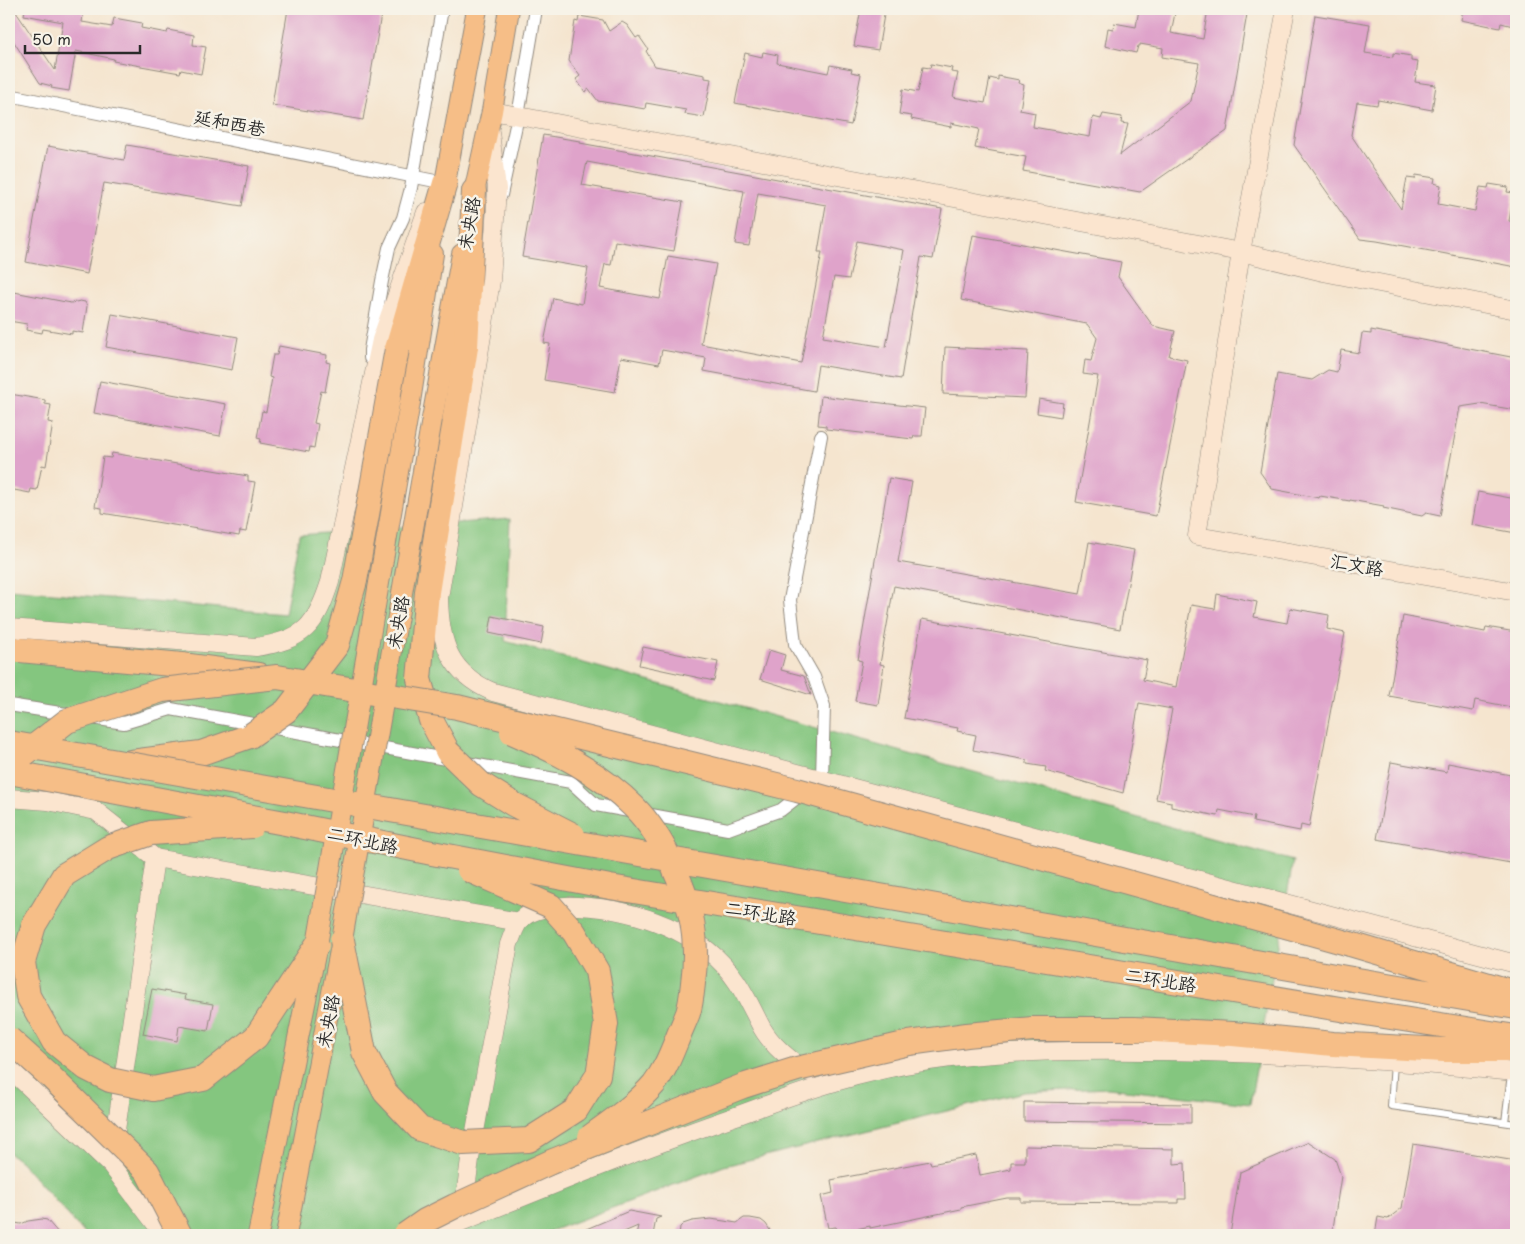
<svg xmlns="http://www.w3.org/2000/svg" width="1525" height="1244" viewBox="0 0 1525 1244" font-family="'Playpen Sans','LXGW WenKai TC',sans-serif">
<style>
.green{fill:#84c67f;stroke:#587855}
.building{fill:#dfa3ca;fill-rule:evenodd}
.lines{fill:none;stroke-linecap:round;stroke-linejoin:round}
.lane-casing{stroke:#90887d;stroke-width:8}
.street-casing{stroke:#90887d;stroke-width:14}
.secondary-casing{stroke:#90887d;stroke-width:19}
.primary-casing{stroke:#90887d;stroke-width:22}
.highway-casing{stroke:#90887d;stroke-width:26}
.lane{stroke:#fff;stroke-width:6}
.street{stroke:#fff;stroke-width:12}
.secondary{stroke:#fbe5cf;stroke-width:18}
.primary{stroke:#f6be87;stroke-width:20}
.highway{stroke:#f6be87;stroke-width:24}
.primary-bridge-casing{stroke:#90887d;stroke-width:22;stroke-linecap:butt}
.highway-bridge-casing{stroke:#90887d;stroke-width:26;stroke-linecap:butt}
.primary-bridge{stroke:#f6be87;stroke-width:20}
.highway-bridge{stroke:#f6be87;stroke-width:24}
.labels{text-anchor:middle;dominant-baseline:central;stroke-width:5;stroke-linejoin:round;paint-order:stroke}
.street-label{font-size:18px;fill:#2b2b2b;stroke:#f7f3e8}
</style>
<rect width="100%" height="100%" fill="#f7f3e8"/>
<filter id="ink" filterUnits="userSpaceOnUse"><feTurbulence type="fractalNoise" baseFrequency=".02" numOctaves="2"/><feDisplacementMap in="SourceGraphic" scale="10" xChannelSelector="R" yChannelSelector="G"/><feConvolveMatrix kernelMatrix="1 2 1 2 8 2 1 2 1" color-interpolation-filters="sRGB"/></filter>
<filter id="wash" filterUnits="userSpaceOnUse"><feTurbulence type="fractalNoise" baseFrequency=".0096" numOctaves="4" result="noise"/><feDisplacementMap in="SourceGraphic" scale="20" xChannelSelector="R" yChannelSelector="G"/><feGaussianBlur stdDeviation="1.12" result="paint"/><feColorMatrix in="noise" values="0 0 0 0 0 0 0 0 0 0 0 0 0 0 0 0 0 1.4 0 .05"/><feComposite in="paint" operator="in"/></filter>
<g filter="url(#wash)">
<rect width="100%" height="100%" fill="#f5e5cf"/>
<path class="green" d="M510,519L505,641L1293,861L1250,1104L1108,1088L1024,1092L724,1166L540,1235H86L21,1162L9,1153V589L285,614L299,535Z"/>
<g id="blocks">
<path class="building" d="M9,9H14L55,70L63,22L24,15L25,9H84L82,22L112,27L114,18L142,23L141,28L167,33L168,30L194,35L193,45L206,47L201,74L181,70L180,73L113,61L114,59L76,51L69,91L51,88L52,86L40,83L9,34Z
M288,9H382L363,120L272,105Z
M861,9H885L878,50L854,46Z
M1139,9H1168L1167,11L1175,13L1171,33L1203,39L1208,9H1217L1247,14L1227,131L1140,192L1023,171L1026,157L975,148L979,129L951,123V127L911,119L912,116L899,114L903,89L918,92L923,67L930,68L931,64L952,68L951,72L958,73L953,97L985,103L990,78L998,80V76L1019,80L1018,83L1024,85L1020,110L1035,113L1033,127L1090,137L1093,117L1101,119L1103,114L1122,117L1121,123L1128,124L1120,155L1191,101L1199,63L1162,57L1163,48L1140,44V46H1138L1136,53L1105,46L1108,28L1113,29L1114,23L1136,27Z
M1463,9H1516L1513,26L1501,23L1500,28L1461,20Z
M1315,15L1370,24L1365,53L1393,57V53L1411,56V61L1418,62L1415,82L1436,85L1432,110L1378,100L1377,105L1357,102L1351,135L1401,209L1407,178L1415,179L1416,175L1435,178L1434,183L1441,185L1438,204L1475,211L1480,187L1488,188L1489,184L1508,187L1507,192L1514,193L1509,221L1516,223V267L1377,241L1360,239L1294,145Z
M579,16L603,20L609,31L622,22L627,25L636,38L639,36L648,49L646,51L655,66L705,75V78L711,79L704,117L685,114L686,110L646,103L645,109L598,101L589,89L585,92L576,79L580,76L569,61L575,21L578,22Z
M763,52L778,55L777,63L828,73L830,65L852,69L851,72L861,74L851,125L735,103L745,53L762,57Z
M543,135L580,141V143L942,209L933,259L921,257L901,379L818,365L814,391L704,371L706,358L662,350L659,364L621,357L615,392L544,380L550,344L544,343L553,298L582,304L588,268L522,257ZM587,162L744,191L735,244L749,246L758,193L826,205L818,252H822L801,363L701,344L716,264L668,256L660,299L600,288L605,264L611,265L615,241L674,251L683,202L582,185ZM857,241L904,250L886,347L823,337L834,277L849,279Z
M127,145L249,166L242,206L104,183L87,274L26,262L48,146L124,160Z
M973,235L1121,262L1118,277L1153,326L1175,331L1169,356L1187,360L1156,516L1076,502L1098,376L1083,374L1085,360L1091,361L1097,338L1087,324L961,300Z
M9,291L71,303L80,301L85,302L87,306L83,333L72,331V334L43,329L42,333L26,330L27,324L9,321Z
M112,314L238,337L232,370L106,347Z
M1371,330L1516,358V410L1480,404L1460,407L1440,516L1426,513L1422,516L1383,508L1384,506L1350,500V501L1320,496L1319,498L1272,489L1260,472L1277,374L1312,380L1328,370L1337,372L1341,350L1359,353L1362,333L1371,334Z
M279,346L327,355L326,362L330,363L325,392L321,391L314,423L318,424L314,448L310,447L309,452L260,443L261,439L257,438L262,411L266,412L272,378L269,377L273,355H277Z
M945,347L1028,351L1025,398L943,394Z
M100,381L226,404L220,436L94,413Z
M10,394L45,400V404L51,405L48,422L53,423L46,466L42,465L37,490L31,489L30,493L9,489V401Z
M821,396L925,408L922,436H914L913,439L826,429V426L818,425Z
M1039,399L1063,403L1061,417L1037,413Z
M112,453L248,476V481L255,482L246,532L240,531L239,536L102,513V508L95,507L103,457L111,458Z
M889,478L912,482L898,562L1080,594L1089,542L1134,550L1120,629L894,586L880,664L884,665L878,705L855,701L862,661L858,660Z
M1478,492L1516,499V533L1472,525Z
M1217,594L1257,602L1254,617L1287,623L1290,608L1329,615L1327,629L1345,633L1309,827L1301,825L1300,831L1253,822L1254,817L1219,810L1218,816L1171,807V802L1156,799L1172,709L1139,703L1123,793L1045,771L1046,767L1027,764V760L973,750L976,735L957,731L958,728L904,718L922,619L1147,660L1143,680L1176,687L1191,605L1215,609Z
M492,616L544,627L541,644L489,633Z
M1403,616L1485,632L1486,627L1516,632V708L1475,700L1473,711L1389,696Z
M643,647L718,662L714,681L639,665Z
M769,650L785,655L781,670L804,676L811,695L760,679Z
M1391,762L1447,772L1448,763L1516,776V864L1377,839Z
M152,989L186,995L185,999L213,1004L208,1031L179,1026L177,1041L143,1034Z
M1024,1102L1191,1104V1123L1024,1121Z
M1309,1142L1335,1159L1341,1176L1332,1235H1230L1240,1172Z
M1413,1144L1516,1161V1235H1375L1378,1217L1388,1219L1394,1214L1402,1208Z
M1025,1146L1174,1149V1164L1185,1163L1186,1199H1178V1203H1165L1021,1202V1198H1007L961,1207V1209L870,1228V1226L838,1233L836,1227L828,1228L821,1196L833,1193L831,1180L930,1161L931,1164L976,1155L980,1175L1011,1169V1162H1025Z
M629,1211L661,1217L656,1219L653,1235H636L638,1226L617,1235H572Z
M744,1218H750L761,1220L766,1224L773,1235H679L680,1227L683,1224L692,1221L711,1219L737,1223Z
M42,1219L47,1220L60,1235H9V1222L21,1224L28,1221Z"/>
</g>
</g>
<g filter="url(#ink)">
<use href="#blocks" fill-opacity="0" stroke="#90887d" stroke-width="1"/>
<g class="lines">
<defs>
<path id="lane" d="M1394,1063L1391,1106L1516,1124
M1505,1122L1511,1074"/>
<path id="street" d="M9,95L445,183
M501,195L518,116L536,9
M370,358V350L382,281L389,248L403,218L411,188L442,9
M9,705L124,723L171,709L571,782L596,805L728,829L781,810L822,778L824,706L814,677L795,644L790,600L821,436"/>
<path id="secondary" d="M1286,9L1241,252L1197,536L1516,592
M492,111L1241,252L1323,272L1516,310
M490,132L497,189L491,281L439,598C440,643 449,673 493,692C835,781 1175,874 1516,964
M9,628L256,647C304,640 316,626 330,582L381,340L426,212
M9,798L48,801L96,811L155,858L519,922
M9,1068L111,1165L161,1231L162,1235
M111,1165L155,858
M463,1212L470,1159L509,944C512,937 514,929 518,923C529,907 561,905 578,906C636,909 703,931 737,982C747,997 754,1013 762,1028C773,1047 791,1061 809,1072
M436,1235L461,1222C552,1185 643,1148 736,1116C798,1093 863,1070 929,1061C1006,1050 1085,1050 1163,1051C1281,1053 1399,1061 1516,1072"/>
<path id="primary" d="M442,199L477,9
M471,206L492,111L509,9
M410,402L433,254
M432,419L462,254"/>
<path id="highway" d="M397,349L445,183
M9,649L182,665L258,675
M448,752L431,720L419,679L427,592L466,347L474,191
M131,762L201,753L250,736
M1350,944L1516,993
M1352,979L1516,1007
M1346,1010L1516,1037
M1134,1029L1233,1034L1333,1044L1444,1050H1516"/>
</defs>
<use href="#lane" class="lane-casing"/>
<use href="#street" class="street-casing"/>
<use href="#secondary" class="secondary-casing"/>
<use href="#primary" class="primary-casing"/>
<use href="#highway" class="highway-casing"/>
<use href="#lane" class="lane"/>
<use href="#street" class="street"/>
<use href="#secondary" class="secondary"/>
<use href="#primary" class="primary"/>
<use href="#highway" class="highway"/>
<defs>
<path id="primary-bridge" d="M258,1235L317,945L410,402
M286,1235L342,940L432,419"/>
<path id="highway-bridge" d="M512,732C556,751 599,772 634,807C651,824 663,844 673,866C692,907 699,938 693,983C692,993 691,1004 688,1013C685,1021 681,1029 678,1037C671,1054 665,1070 654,1084C636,1105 612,1121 590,1137
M250,736L286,711L337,645L355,581L397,349
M9,743L1352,979
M448,752L481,784L513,804L573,835
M9,766L67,721L162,690L277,677L457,707L622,747L797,790L1350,944
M9,772L285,823L432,853L610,887L1346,1010
M252,826L151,833L108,848L64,875L34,925L23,962L28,996L54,1042L86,1068L110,1080L153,1089L203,1079L256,1037L317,945
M342,940L364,1052L385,1092L420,1129L463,1143L529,1140L576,1110L598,1075L606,1024L597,971L574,932L551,906L469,870
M9,1039L51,1077L147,1171L180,1235
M405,1235L425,1221L455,1206L553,1161L743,1086L797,1069L909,1043L967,1035L1033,1029H1134"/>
</defs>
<use href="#primary-bridge" class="primary-bridge-casing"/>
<use href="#highway-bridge" class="highway-bridge-casing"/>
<use href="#primary-bridge" class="primary-bridge"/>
<use href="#highway-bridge" class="highway-bridge"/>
</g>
</g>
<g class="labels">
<g class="street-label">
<text transform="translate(230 122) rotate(11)">延和西巷</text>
<text transform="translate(468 223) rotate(-80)">未央路</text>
<text transform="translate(1357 564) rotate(10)">汇文路</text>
<text transform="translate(397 622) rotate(-80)">未央路</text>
<text transform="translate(363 839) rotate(12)">二环北路</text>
<text transform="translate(761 912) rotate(9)">二环北路</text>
<text transform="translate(1161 979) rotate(9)">二环北路</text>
<text transform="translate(327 1021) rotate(-79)">未央路</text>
</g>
</g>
<rect width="1525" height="1244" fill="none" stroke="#f7f3e8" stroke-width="30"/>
<path d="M25 45v8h115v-8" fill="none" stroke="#2b2b2b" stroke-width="2.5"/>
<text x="32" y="45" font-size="15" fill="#2b2b2b" stroke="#f7f3e8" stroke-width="4" paint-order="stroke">50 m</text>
</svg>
